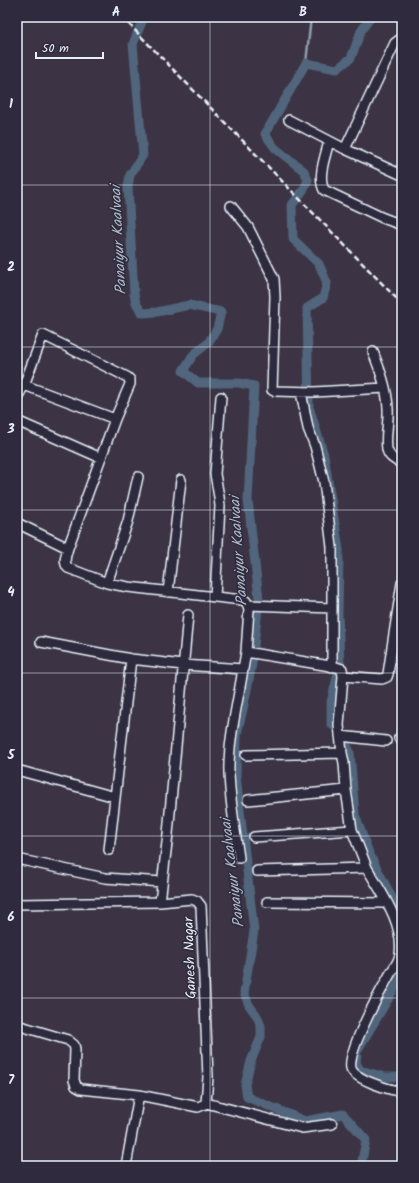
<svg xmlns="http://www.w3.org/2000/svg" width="419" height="1183" viewBox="0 0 419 1183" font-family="Kalam,sans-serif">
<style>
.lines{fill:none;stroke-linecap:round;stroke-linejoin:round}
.stream{stroke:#8d9dae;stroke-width:2.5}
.canal{stroke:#51657c;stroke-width:9}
.minor-casing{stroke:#e8f1f8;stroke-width:12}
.minor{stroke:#2f2a3d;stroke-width:9}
.rail{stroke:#e8f1f8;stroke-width:2.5;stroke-dasharray:6 3;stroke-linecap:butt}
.grid{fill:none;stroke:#e8f1f8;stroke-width:1;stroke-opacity:0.55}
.labels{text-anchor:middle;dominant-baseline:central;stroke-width:3;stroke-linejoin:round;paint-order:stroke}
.street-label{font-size:14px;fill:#e8f1f8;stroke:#2f2a3d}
.water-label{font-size:15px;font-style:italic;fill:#acb9c6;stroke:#2f2a3d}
.neatline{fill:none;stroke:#e8f1f8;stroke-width:1.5}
.grid-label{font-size:13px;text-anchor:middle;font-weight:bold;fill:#e8f1f8}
</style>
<rect width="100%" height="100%" fill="#3c3444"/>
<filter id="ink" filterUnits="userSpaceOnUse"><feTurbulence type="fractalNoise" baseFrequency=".025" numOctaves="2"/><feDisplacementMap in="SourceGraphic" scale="8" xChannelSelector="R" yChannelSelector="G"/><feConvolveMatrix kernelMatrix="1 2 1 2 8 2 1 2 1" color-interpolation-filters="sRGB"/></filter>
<g filter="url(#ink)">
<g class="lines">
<path class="stream" d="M306,63L311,17"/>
<path class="canal" d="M144,17L133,44L143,155L130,175L128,187L134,294L136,303L142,313L157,312L189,305L221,312L217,329L208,343L193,355L183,371L198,383H239L254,386L248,500L259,599L252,664L243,709L237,734L236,776L254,931L244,993L249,1005L257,1016L261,1026V1037L251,1061L245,1085L247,1097L305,1121L343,1114L366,1140L361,1166
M341,731L331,724V702L340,665L338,614L339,550L324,455L309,407L307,308L323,298L327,283L319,264L293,239L292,205L304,189L308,180L304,171L275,148L265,134L306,63L337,69L351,58L361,31L371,17
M346,744L350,752L355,815L369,853L402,917
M402,971L396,986L357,1051L356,1063L360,1070L385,1077H402"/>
<defs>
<path id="minor" d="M289,120L345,149L402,175
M329,141C326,155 317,176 324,190L383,218L402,225
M345,149L395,43L399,40L402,39
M231,206L248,227L274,279L275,297L272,390L274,391L314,392L385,388
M373,352C380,370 387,388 388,408C389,422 385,436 387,449C388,456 395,461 402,463
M24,385L43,335L127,377L130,380V384L115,419L68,548C66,555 63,562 68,568L107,583L128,587L242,600L246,601L249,609L246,652
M301,392L308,428L315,446L324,482L332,547V667
M17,398L24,385L115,419
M17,421L101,458
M17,523L68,548
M107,583L128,521L138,477
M168,592L181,480
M215,597L220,506L219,497L215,474L221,397
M248,605L332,608
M394,634L402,583
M41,642L131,659L183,665L243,669L246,652L336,667L342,669L343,676L382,679L387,677L388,674L394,634L402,635
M340,736L386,741
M399,738L402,739
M246,755L342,753L339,725L343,676
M17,770L115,797
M248,800L346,790
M254,837L352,830L346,790L344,763L342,753
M109,850L131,659
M239,858C235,830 230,801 229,773C228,740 238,702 243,669
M17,859L105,878L162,882
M367,868C382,894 404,923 400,954C399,963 393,968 389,976C380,992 347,1052 351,1068C353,1079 392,1091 402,1091
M257,871L367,868L352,830
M267,902L387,903
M17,904L160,902
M17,1025L68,1040L74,1045L75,1049L74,1080L76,1086L81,1089L139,1095
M206,1103L302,1128L332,1124
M126,1166L139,1095L198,1107L203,1105L206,1103L208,1077L201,906L197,901L192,899L160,902L168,834L188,615"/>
</defs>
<use href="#minor" class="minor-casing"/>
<use href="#minor" class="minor"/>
<path class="rail" d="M122,17L402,304"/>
</g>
</g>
<path class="grid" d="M210,17V1166M17,185H402M17,347H402M17,510H402M17,673H402M17,836H402M17,998H402"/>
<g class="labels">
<g class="street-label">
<text transform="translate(190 958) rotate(-92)">Ganesh Nagar</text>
</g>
<g class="water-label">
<text transform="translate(119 240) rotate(-93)">Panaiyur Kaalvaai</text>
<text transform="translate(239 551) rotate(-94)">Panaiyur Kaalvaai</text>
<text transform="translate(233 873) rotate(-97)">Panaiyur Kaalvaai</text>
</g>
</g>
<rect width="419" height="1183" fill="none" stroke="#2f2a3d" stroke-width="44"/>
<path d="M36 52v6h67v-6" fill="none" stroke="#e8f1f8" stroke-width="2"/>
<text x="42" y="52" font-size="12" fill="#e8f1f8" stroke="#2f2a3d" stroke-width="3" paint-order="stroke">50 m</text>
<rect x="22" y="22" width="375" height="1139" class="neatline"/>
<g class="grid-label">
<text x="116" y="16">A</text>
<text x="303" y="16">B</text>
<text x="11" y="108">1</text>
<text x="11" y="271">2</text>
<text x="11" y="433">3</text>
<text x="11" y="596">4</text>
<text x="11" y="759">5</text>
<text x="11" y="921">6</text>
<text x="11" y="1084">7</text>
</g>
</svg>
